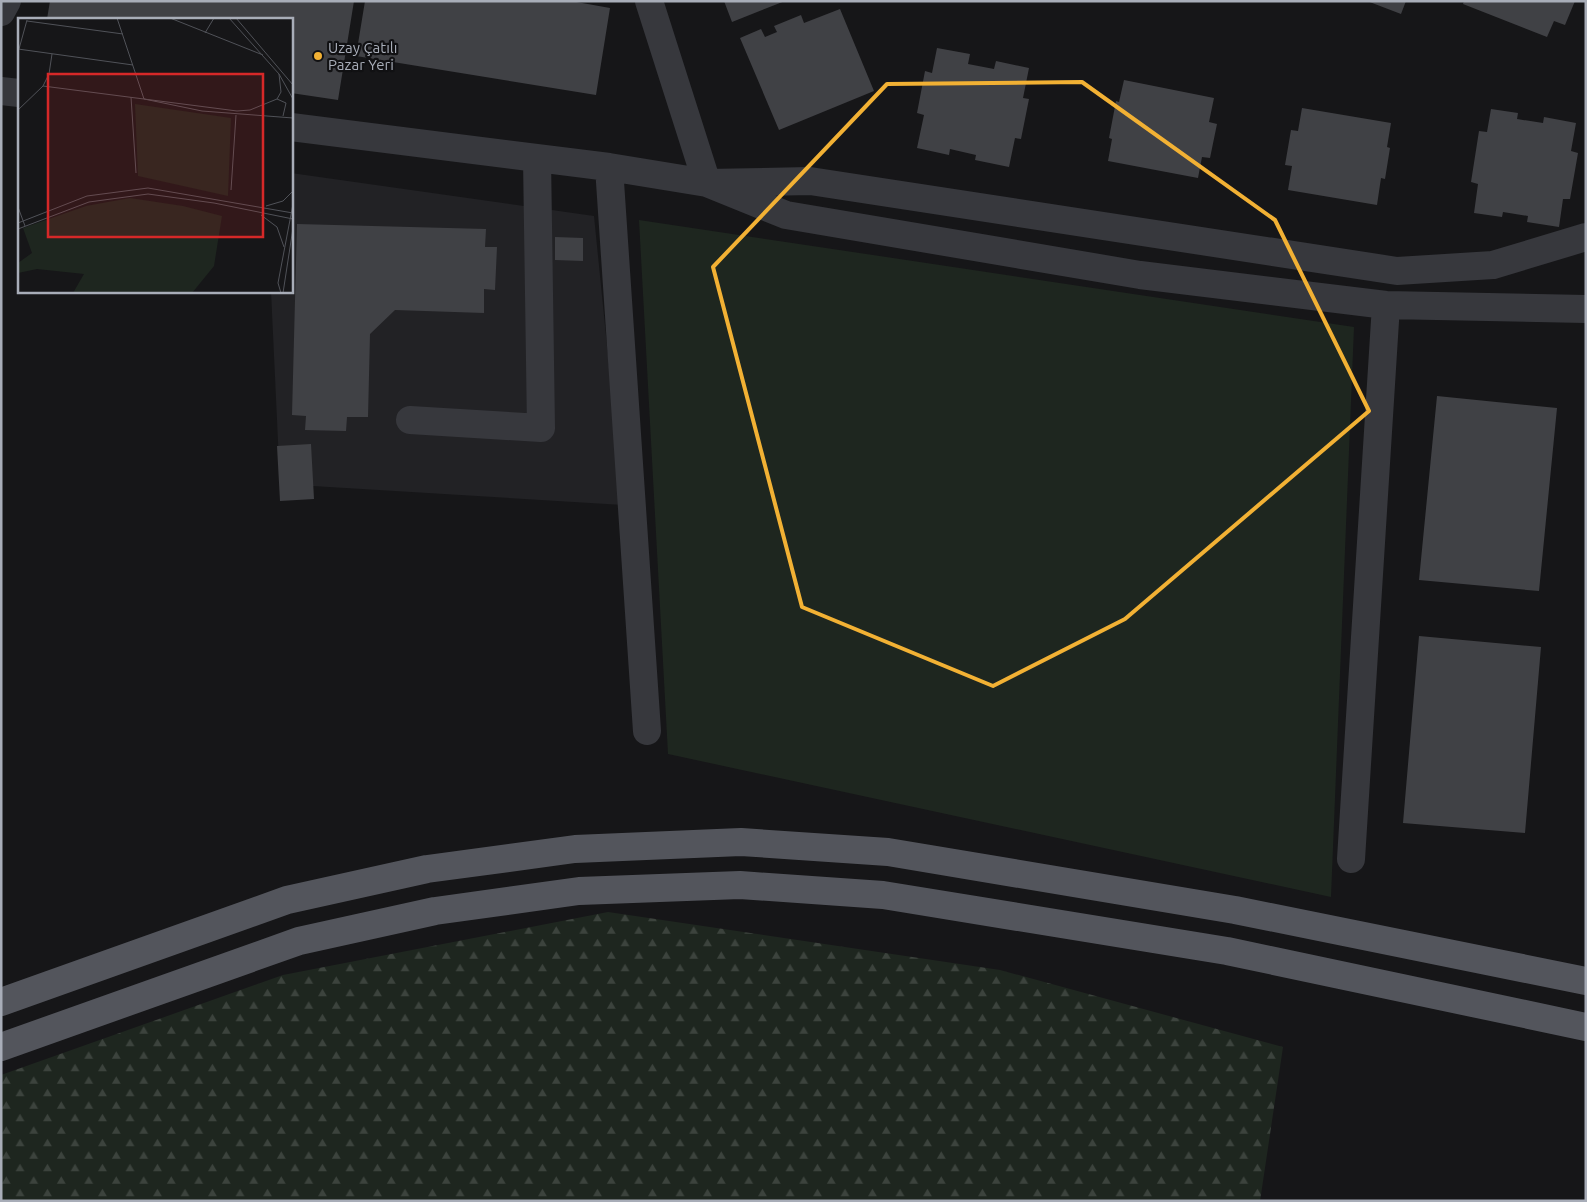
<svg xmlns="http://www.w3.org/2000/svg" width="1587" height="1202" viewBox="0 0 1587 1202" font-family="Ubuntu,sans-serif">
<style>
.built{fill:#222225}
.green{fill:#1e261f}
.forest{fill:url(#forest-firs)}
.building{fill:#404145}
.lines{fill:none;stroke-linecap:round;stroke-linejoin:round}
.minor{stroke:#37383d;stroke-width:28}
.major{stroke:#53555c;stroke-width:28}
.marked{fill:none;stroke:#f2b134;stroke-width:4;stroke-linejoin:round}
.poi-dot{fill:#f2b134;stroke:#111113;stroke-width:2}
.labels{text-anchor:middle;dominant-baseline:central;stroke-width:4.5;stroke-linejoin:round;paint-order:stroke}
.poi-label{font-size:15px;fill:#a8adb8;stroke:#111113;text-anchor:start}
.inset-road{fill:none;stroke:#505258;stroke-width:1}
.view{fill:#d62828;fill-opacity:0.15;stroke:#d62828;stroke-width:2.5}
.inset-edge{fill:none;stroke:#a8adb8;stroke-width:2.5}
</style>
<defs>
<pattern id="forest-firs" width="22" height="20" patternUnits="userSpaceOnUse" patternTransform="scale(1.25)"><rect width="22" height="20" fill="#1e261f"/><path d="M5 1l3.5 6h-7zM16 11l3.5 6h-7z" fill="#3c433d"/></pattern>
</defs>
<rect width="100%" height="100%" fill="#161618"/>
<path class="built" d="M291,173L594,216L623,505L280,484L271,291H291Z"/>
<path class="green" d="M639,220L1354,327L1331,897L668,754Z"/>
<path class="forest" d="M608,912L1000,970L1283,1047L1260,1201H1V1075L283,975Z"/>
<path class="building" d="M50,1H354L338,100L291,93V19H47Z
M365,1H571L610,8L596,95L356,56Z
M724,1H785L732,22Z
M1367,1H1406L1401,14Z
M1464,1H1575L1565,25L1554,21L1547,37L1463,4Z
M840,9L874,91L779,130L740,38L761,29L765,37L777,32L774,26L801,15L804,23Z
M937,48L970,54L968,64L994,69L996,61L1029,68L1023,98L1029,99L1021,139L1015,138L1009,167L975,160L976,155L950,149L949,155L917,148L924,115L917,113L925,71L932,73Z
M1124,80L1214,98L1209,122L1217,124L1210,158L1202,157L1198,178L1108,161L1112,139L1109,138L1116,101L1119,102Z
M1302,108L1391,123L1387,147L1390,148L1385,179L1381,178L1377,205L1288,190L1292,166L1285,165L1291,130L1298,131Z
M1491,109L1518,113L1517,119L1543,123L1544,117L1576,123L1571,151L1578,153L1570,199H1563L1559,227L1527,222L1528,216L1503,212L1502,217L1474,213L1478,184L1471,182L1479,131L1487,132Z
M297,224L486,229L485,247H497L495,290L484,289V313L395,310L370,334L368,417H347L346,431L305,430L306,416L292,415Z
M555,237L583,238V261L555,260Z
M1437,396L1557,408L1539,591L1419,580Z
M311,444L314,499L280,501L277,446Z
M1419,636L1541,647L1525,833L1403,823Z"/>
<g class="lines">
<path class="minor" d="M649,1L707,183L786,215L1140,275L1386,305L1586,309
M1,12L7,1
M1,91L19,93
M291,127L609,167L707,183L810,181L1397,271L1493,265L1586,237
M609,167L647,731
M410,420L541,428L537,158
M1351,859L1386,305"/>
<path class="major" d="M1,1002L287,900L427,869L575,849L741,842L888,852L1235,910L1586,981
M1,1047L299,941L435,911L579,891L740,885L883,895L1227,951L1586,1027"/>
</g>
<path class="marked" d="M1082,82L1275,220L1369,411L1125,619L993,686L802,607L713,267L887,84Z"/>
<circle class="poi-dot" cx="318" cy="56" r="5"/>
<g class="labels">
<g class="poi-label">
<text x="328" y="47">Uzay Çatılı<tspan x="328" dy="17">Pazar Yeri</tspan></text>
</g>
</g>
<g transform="translate(18 18)">
<rect width="275" height="275" fill="#161618"/>
<path d="M117,86L213,100L210,178L120,158Z" fill="#1e261f"/>
<path d="M112,180L165,188L204,198L196,248L174,275H55L66,256L19,251L0,255V245L14,235L5,210L68,188Z" fill="#1e261f"/>
<path class="inset-road" d="M99,0L126,81L184,93L275,100M152,0L245,37M211,0L261,56L275,81M218,0L275,67M9,3L105,16M187,15L196,0M0,31L115,47M1,31L9,2M25,68L219,93L232,92L259,81L263,74L261,56M113,79L118,155M259,81L268,85L265,98M0,92L25,68L31,56L34,36M213,172L218,97M248,188L265,183L275,173M0,189L7,208M243,197L259,209L266,229M0,205L69,178L130,170L275,195M0,211L71,184L130,176L196,185L275,201M263,275L260,265L275,186M265,275L275,210"/>
<path class="view" d="M30,56H245V219H30Z"/>
<rect width="275" height="275" class="inset-edge"/>
</g>
<rect width="1587" height="1202" fill="none" stroke="#a8adb8" stroke-width="5"/>
</svg>
